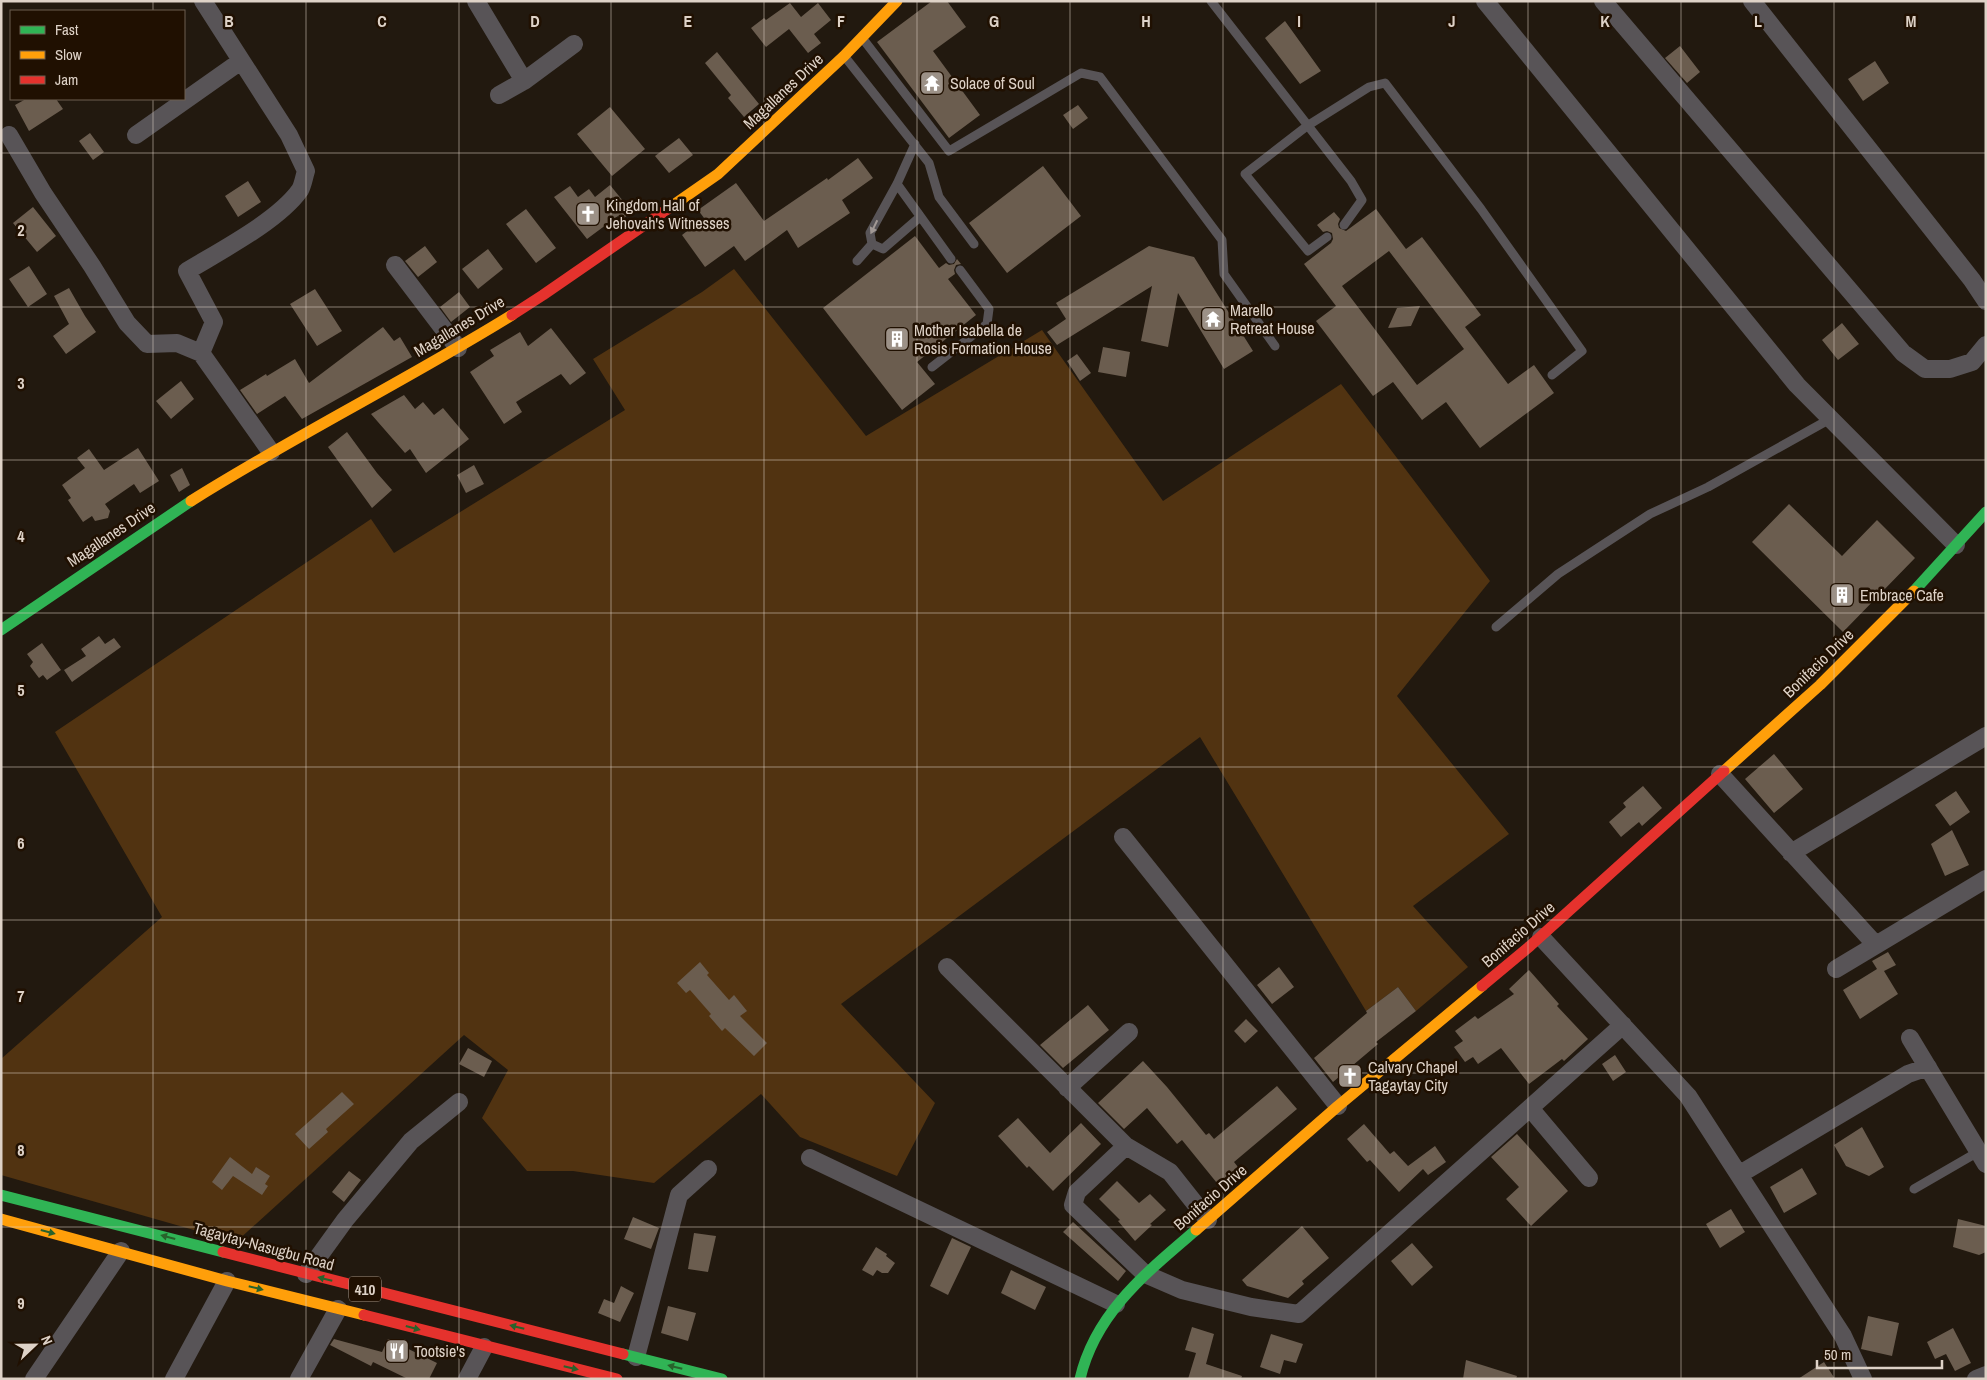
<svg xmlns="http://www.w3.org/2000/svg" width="1987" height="1380" viewBox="0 0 1987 1380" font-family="'Archivo Narrow',sans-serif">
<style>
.green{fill:#513311}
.building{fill:#6b5d4f;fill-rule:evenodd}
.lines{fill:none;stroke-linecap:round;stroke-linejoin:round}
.lane{stroke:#585457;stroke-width:9}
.street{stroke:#585457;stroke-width:18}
.fast{stroke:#30b455;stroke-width:11}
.slow{stroke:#ff9f0a;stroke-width:11}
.jam{stroke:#e5322d;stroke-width:11}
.oneway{fill:#a29995}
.oneway2{fill:#28622b}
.grid{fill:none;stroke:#ded2c7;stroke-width:1;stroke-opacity:0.55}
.labels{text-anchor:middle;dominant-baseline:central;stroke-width:5;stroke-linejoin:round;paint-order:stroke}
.shield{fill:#201001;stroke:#a5988c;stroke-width:1}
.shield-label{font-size:15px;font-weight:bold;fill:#ded2c7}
.poi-label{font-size:16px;fill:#ded2c7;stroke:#201001;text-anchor:start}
.street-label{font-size:16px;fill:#ded2c7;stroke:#201001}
.grid-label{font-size:16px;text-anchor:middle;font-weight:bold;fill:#ded2c7;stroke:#201001;stroke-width:5;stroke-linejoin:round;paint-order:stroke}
</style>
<rect width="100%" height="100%" fill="#22190f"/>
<path class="green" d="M734,269L866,436L1042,330L1163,501L1341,384L1490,581L1397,696L1509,834L1413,906L1468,967L1416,1011L1398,987L1366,1011L1200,737L841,1004L935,1103L897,1176L800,1137L761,1094L654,1183L573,1171H527L482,1118L508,1070L464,1035L236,1242L1,1175V1059L162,917L55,732L371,519L394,553L625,410L593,359L702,292Z"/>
<path class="building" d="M932,1H947L966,27L933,51L980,115L949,138L877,42Z
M790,3L801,17L818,3L831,20L814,34L821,43L808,53L789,29L766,47L751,28L764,18L766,20Z
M1285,21L1321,71L1300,84L1265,38Z
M1680,46L1700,72L1687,83L1665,58Z
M717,52L759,104L744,117L728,98L731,95L705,63Z
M1875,61L1889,83L1863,101L1848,79Z
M26,99H56L63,109L29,131L15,105Z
M1078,105L1088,118L1073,129L1063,115Z
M610,107L645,149L612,176L577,134Z
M90,133L104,152L93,160L79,141Z
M679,138L693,155L669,173L655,156Z
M858,158L873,178L842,200L850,213L798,248L787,230L745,261L734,246L705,267L682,235L704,218L698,210L736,183L764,221L827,178L828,180Z
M1043,166L1081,216L1007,273L969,223Z
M248,181L261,202L238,217L225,196Z
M610,185L632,212L621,220L618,216L587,239L554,197L570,186L578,197L589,189L595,197Z
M33,207L56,236L37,252L13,223Z
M526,209L556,248L536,263L506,224Z
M1376,209L1406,249L1422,237L1481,315L1465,327L1508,384L1534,365L1554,393L1480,448L1446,402L1422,420L1393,382L1373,396L1316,321L1336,306L1304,264L1331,243L1333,239L1332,233L1327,231L1323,232L1317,225L1334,212L1340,219L1338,224L1339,228L1346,231ZM1389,251L1464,349L1417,385L1342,286Z
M915,236L939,268L946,263L949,265L954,264L957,259L961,264L956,265L954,270L955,274L948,279L976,315L917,362L935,384L902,410L823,308Z
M425,246L437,262L418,277L405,261Z
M1149,246L1194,257L1253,351L1224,369L1178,293L1168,347L1141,341L1152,286L1057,345L1047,332L1066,319L1056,303Z
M488,249L503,269L478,289L462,269Z
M29,266L47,294L28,307L9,279Z
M69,288L85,316L96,332L66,354L53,336L69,324L54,296Z
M315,289L342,331L317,346L290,304Z
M459,292L470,307L451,322L440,307Z
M1420,306L1411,326L1388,328L1397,308Z
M1842,323L1859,344L1838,360L1822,340Z
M383,327L394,341L400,337L412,357L302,419L285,396L257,414L240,390L266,374L267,376L295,359L309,383Z
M551,328L586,373L570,385L561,374L516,402L522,412L504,424L470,372L494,356L490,350L520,332L528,346Z
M1103,347L1130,352L1126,377L1098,372Z
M1077,354L1091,373L1080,381L1067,361Z
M181,381L194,399L171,419L156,401Z
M404,395L415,409L423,402L434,415L443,408L469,439L426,473L410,449L405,453L371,414Z
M347,432L377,473L392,490L372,508L328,447Z
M138,448L159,481L140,493L134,484L105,504L110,511L108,518L95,521L92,516L83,522L68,500L71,498L62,485L85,468L77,458L89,449L104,470Z
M474,465L484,484L466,493L457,475Z
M182,468L190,485L179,492L170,475Z
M1789,504L1842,556L1877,520L1915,558L1843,632L1752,542Z
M99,636L105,644L114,638L121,647L72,682L64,670L86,656L81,649Z
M42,643L61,670L47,680L43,675L39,678L30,666L33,662L27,654Z
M1774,754L1803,789L1774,813L1745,779Z
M1643,786L1662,808L1642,826L1639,822L1621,837L1609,822L1626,807L1623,803Z
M1956,791L1970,812L1950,826L1935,805Z
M1952,830L1969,865L1945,876L1931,844Z
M1888,952L1896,965L1884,971L1898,994L1860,1019L1843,990L1877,969L1872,961Z
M700,962L709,973L707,975L729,1000L734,995L747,1011L740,1016L767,1043L754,1056L725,1028L722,1031L709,1016L711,1014L690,990L686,993L677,983Z
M1279,967L1294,987L1272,1004L1257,985Z
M1529,970L1559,1004L1557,1006L1588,1039L1564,1061L1562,1059L1529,1084L1501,1048L1478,1064L1473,1057L1465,1062L1454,1047L1463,1041L1455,1031L1475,1016L1478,1019L1514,994L1509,989Z
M1398,987L1416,1011L1376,1042L1378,1044L1333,1082L1314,1058L1367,1013L1366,1011Z
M1088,1005L1109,1030L1063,1068L1040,1045Z
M1246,1019L1258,1031L1245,1043L1234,1031Z
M468,1048L492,1061L484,1077L459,1064Z
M1615,1055L1626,1072L1613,1081L1602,1064Z
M1143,1061L1167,1087L1206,1135L1209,1133L1214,1139L1277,1086L1297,1109L1234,1162L1241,1171L1221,1188L1182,1140L1177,1144L1147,1108L1124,1129L1098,1103Z
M342,1092L354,1104L326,1129L328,1132L309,1149L295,1134Z
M1018,1118L1050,1153L1081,1123L1101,1144L1053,1191L1029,1166L1027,1168L998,1136Z
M1364,1124L1390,1154L1394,1151L1408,1166L1435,1146L1446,1162L1428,1175L1423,1169L1399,1192L1370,1160L1367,1162L1347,1139Z
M1862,1127L1884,1167L1869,1176L1846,1166L1834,1145Z
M1517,1134L1568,1191L1531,1226L1506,1199L1519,1187L1491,1157Z
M230,1157L252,1174L256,1167L270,1176L265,1184L268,1186L262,1195L233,1176L222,1190L212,1182Z
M1802,1168L1817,1194L1784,1213L1770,1187Z
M349,1171L361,1180L344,1202L332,1192Z
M1117,1181L1139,1203L1150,1194L1166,1210L1150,1224L1152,1225L1135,1241L1118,1221L1120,1220L1099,1199Z
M1731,1209L1745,1232L1720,1248L1706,1224Z
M633,1217L659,1228L651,1249L624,1239Z
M1958,1219L1986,1226V1252L1979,1255L1953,1247Z
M1073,1222L1126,1271L1118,1281L1063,1232Z
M1302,1226L1329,1258L1302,1281L1304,1284L1288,1298L1247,1286L1242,1280Z
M694,1233L716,1236L708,1272L688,1269Z
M952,1238L971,1247L948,1295L930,1286Z
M1412,1243L1433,1267L1412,1286L1391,1261Z
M876,1247L887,1254L886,1256L895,1263L888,1273H882L877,1270L873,1276L862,1270Z
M1011,1270L1046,1287L1035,1310L1001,1293Z
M621,1286L634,1293L620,1322L598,1313L604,1299L614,1303Z
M668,1306L696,1313L688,1341L661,1333Z
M1868,1316L1899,1323L1892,1356L1861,1349Z
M1192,1327L1214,1334L1206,1364L1242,1376L1241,1379H1188L1196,1353L1185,1350Z
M1953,1328L1971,1363L1955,1371L1946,1354L1935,1359L1927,1342Z
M1271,1334L1303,1344L1296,1363L1284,1360L1280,1374L1260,1367Z
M334,1339L382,1352L388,1339L437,1363L429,1379H408L373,1362L371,1366L330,1345Z
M1466,1360L1517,1376L1516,1379H1463Z
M1824,1362L1835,1379H1798Z"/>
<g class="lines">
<path class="lane" d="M1211,1L1351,181L1362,200L1344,225
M863,39L949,151L1081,73L1100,77L1222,240L1224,274L1275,346
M845,57L929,163L939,197L974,244
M915,144L897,184L870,233L872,244L883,249L920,217
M897,184L951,259
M1327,237L1308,251L1245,174L1307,126L1369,87L1385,83L1481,209L1582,351L1552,375
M857,261L872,244
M932,367L987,324L989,309L960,270
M1496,627L1558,574L1650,514L1708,487L1830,419
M1914,1189L1978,1152"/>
<path class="street" d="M203,1L289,135L306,171C304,177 303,185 300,190C278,221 220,251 187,271L214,322L201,353L271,452
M476,1L524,81
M1485,1L1797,385L1956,545
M1603,1L1903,353L1925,369H1950L1972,362L1986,345
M1752,1L1972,280L1986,301
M499,95L524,81L574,44
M9,135L43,193L92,266L127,323L147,344L177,343L201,353
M136,135L241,61
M395,265L458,348
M1720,774L1875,944
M1123,837L1338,1106
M1791,853L1986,736
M1541,937L1688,1096L1843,1336L1863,1379
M947,967L1126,1146L1170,1172L1208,1220
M1836,969L1986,879
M1910,1038L1986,1164
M1067,1088L1129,1032
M1530,1108L1589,1178
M1126,1146L1077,1192L1073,1205L1145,1274L1182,1290L1251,1307L1299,1314L1623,1025
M810,1158L1116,1304
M1740,1174L1908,1074L1928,1067
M306,1274L345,1220L411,1141L459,1102
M636,1357L679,1195L708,1169
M34,1379L121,1251
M174,1379L227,1281
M299,1379L338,1309
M467,1379L484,1347
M1976,1379L1986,1375"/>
<path class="fast" d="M1914,591L1986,512
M1,630L191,501
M1,1195L223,1252
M623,1354L722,1379
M1080,1379C1095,1313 1147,1272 1196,1230"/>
<path class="slow" d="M672,206L718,174L844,56L897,1
M191,501C296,435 407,380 512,315
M1724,771L1820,685L1914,591
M1,1219L227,1281L364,1315
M1196,1230L1338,1106L1482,986"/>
<path class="jam" d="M512,315L543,295L672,206
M1482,986L1530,946L1724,771
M223,1252L623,1354
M364,1315L617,1379"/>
</g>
<defs><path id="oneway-solid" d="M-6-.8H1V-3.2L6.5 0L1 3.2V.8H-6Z" transform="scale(1.25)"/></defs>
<use class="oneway" href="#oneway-solid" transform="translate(874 227) rotate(116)"/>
<g class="oneway2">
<use href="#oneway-solid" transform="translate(48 1232) rotate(15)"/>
<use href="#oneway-solid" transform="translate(168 1237) rotate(-165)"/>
<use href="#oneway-solid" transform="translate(325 1279) rotate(-166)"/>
<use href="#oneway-solid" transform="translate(256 1288) rotate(14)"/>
<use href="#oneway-solid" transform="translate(517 1327) rotate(-166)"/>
<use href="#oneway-solid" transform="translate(413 1328) rotate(15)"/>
<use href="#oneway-solid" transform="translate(675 1367) rotate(-166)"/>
<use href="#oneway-solid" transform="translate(571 1368) rotate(13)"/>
</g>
<path class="grid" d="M153,1V11M306,1V1379M459,1V1379M611,1V1379M764,1V1379M917,1V1379M1070,1V1379M1223,1V1379M1376,1V1379M1528,1V1379M1681,1V1379M1834,1V1379M153,99V1379M1,153H1986M1,307H1986M1,460H1986M1,613H1986M1,767H1986M1,920H1986M1,1073H1986M1,1227H1986"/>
<defs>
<symbol id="temple-square" viewBox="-11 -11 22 22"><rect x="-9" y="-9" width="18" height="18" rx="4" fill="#9c9187" stroke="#201001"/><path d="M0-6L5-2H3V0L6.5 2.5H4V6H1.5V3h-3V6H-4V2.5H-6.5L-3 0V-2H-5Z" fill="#fff"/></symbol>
<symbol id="church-square" viewBox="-11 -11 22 22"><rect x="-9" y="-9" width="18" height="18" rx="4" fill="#9c9187" stroke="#201001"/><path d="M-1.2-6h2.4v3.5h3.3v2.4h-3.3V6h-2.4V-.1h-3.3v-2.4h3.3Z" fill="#fff"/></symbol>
<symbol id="building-square" viewBox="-11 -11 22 22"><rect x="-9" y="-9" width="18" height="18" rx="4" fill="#9c9187" stroke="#201001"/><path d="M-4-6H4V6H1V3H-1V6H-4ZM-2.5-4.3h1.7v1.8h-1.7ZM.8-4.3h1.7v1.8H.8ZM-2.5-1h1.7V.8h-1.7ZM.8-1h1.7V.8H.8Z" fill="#fff"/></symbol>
<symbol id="restaurant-square" viewBox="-11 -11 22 22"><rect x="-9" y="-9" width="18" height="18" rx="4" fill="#9c9187" stroke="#201001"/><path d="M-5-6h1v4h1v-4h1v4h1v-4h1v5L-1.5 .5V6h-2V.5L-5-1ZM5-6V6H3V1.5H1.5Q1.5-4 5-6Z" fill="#fff"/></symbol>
</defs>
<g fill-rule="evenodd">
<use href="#temple-square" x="918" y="69" width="28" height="28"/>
<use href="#church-square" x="574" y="200" width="28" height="28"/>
<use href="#temple-square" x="1199" y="305" width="28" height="28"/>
<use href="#building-square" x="883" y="325" width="28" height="28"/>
<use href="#building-square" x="1828" y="581" width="28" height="28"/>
<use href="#church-square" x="1336" y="1062" width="28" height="28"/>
<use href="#restaurant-square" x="383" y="1337" width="28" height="28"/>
</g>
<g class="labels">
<rect class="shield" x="349" y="1276.5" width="32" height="25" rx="4"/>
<g class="shield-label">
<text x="365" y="1289">410</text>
</g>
<g class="poi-label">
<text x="950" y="83">Solace of Soul</text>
<text x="606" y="205">Kingdom Hall of<tspan x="606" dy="18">Jehovah's Witnesses</tspan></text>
<text x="1230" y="310">Marello<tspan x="1230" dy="18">Retreat House</tspan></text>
<text x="914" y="330">Mother Isabella de<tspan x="914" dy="18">Rosis Formation House</tspan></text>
<text x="1860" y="595">Embrace Cafe</text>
<text x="1368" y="1067">Calvary Chapel<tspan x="1368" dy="18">Tagaytay City</tspan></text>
<text x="414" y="1351">Tootsie's</text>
</g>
<g class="street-label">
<text transform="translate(783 91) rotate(-43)">Magallanes Drive</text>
<text transform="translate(459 326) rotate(-31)">Magallanes Drive</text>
<text transform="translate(111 534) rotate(-34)">Magallanes Drive</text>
<text transform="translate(1818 663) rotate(-44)">Bonifacio Drive</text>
<text transform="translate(1518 934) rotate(-41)">Bonifacio Drive</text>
<text transform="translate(1210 1197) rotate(-41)">Bonifacio Drive</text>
<text transform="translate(264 1246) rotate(15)">Tagaytay-Nasugbu Road</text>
</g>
</g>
<g class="grid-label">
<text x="229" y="27">B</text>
<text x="382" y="27">C</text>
<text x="535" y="27">D</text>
<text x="688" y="27">E</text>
<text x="841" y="27">F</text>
<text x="994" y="27">G</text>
<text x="1146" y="27">H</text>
<text x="1299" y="27">I</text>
<text x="1452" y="27">J</text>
<text x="1605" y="27">K</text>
<text x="1758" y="27">L</text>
<text x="1911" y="27">M</text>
<text x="21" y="236">2</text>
<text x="21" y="389">3</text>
<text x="21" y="542">4</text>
<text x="21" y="696">5</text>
<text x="21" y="849">6</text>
<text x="21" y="1002">7</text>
<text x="21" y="1156">8</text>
<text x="21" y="1309">9</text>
</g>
<rect width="1987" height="1380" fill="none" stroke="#ded2c7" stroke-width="5"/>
<rect x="10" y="10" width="175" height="90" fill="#201001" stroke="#6c5e50"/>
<rect x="20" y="26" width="25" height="8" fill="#30b455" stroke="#6c5e50"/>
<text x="55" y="35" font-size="15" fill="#ded2c7">Fast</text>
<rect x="20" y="51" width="25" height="8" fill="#ff9f0a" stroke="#6c5e50"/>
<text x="55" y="60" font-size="15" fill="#ded2c7">Slow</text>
<rect x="20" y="76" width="25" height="8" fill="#e5322d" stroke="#6c5e50"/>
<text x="55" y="85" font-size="15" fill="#ded2c7">Jam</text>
<g transform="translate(35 1345) rotate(68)" stroke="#201001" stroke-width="4" paint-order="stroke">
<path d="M0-4L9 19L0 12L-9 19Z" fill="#ded2c7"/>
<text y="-8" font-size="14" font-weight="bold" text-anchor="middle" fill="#ded2c7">N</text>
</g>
<path d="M1817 1360v8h125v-8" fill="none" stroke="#ded2c7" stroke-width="2.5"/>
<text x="1824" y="1360" font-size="15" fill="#ded2c7" stroke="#201001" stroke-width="4" paint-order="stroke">50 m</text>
</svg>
